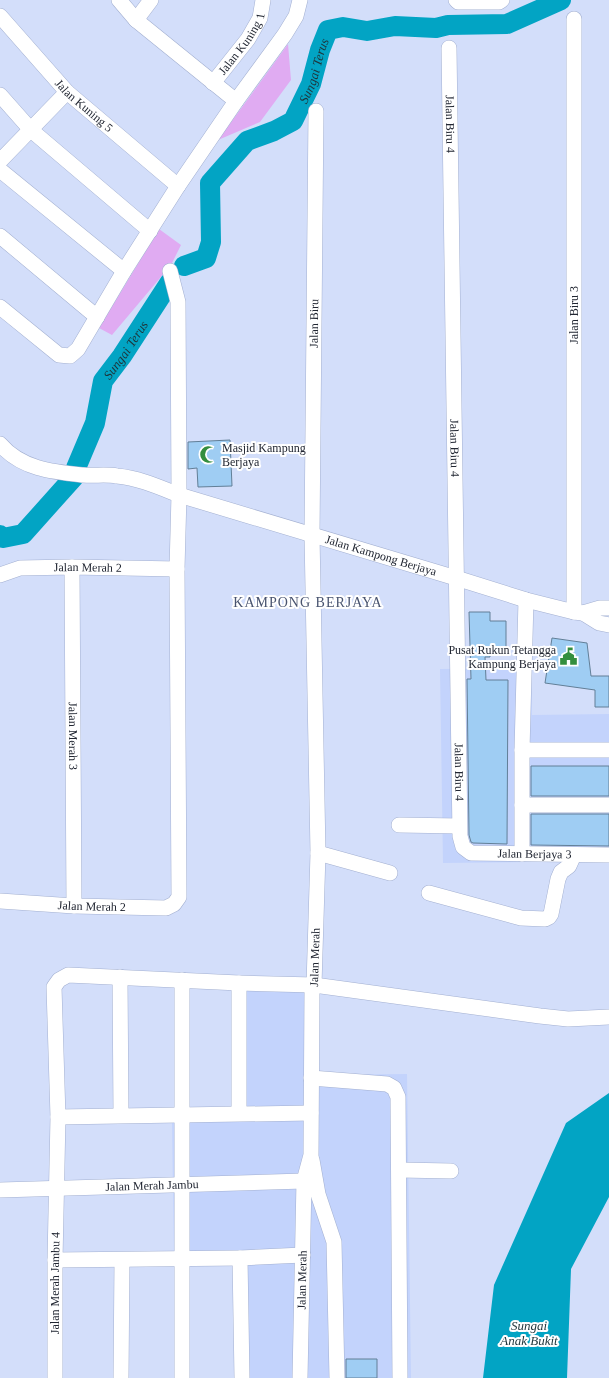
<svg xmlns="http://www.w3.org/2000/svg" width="609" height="1378" viewBox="0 0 609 1378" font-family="'Times New Roman',serif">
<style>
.built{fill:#c3d3fc}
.green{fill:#e0abf2}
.water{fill:#02a4c4}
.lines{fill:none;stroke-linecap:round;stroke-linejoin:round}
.river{stroke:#02a4c4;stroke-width:20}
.building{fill:#9fcdf3;stroke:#627f97}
.minor-casing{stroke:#a3b0d1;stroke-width:16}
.minor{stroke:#fff;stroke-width:15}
.labels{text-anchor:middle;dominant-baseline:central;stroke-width:4;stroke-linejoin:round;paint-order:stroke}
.street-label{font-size:12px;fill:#212632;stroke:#fff}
.poi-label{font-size:12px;fill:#212632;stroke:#fff;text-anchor:start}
.water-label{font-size:13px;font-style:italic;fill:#1e343a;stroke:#fff}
.quarter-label{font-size:14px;letter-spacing:1px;fill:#48536f;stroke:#fff}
</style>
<rect width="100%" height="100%" fill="#d3defa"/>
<path class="built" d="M531,668L532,715L609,714V861L443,863L440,669Z
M318,987L319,1075L407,1074L411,1378H240L238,1262L174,1263L172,1118L236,1117L235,988Z"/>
<path class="green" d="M288,44L291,80L260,122L218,140Z
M159,229L181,245L171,265L112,335L99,328Z"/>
<path class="water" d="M609,1093V1197L571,1269L567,1378H483L494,1285L566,1123Z"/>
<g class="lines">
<g class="river">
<path id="s1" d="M184,266L206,258L211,242L210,183L247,141L274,131L293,121L311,84L320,50L328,30L343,27L367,31L395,26L436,28L448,25L507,24L561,0"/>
<path id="s2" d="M76,468L95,423L103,381L122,356L170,282"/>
<path d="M0,535L3,538L23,534L74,477"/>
</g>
</g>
<path class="building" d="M230,440L232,486L198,487L197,468L188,469V442Z
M469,612H490V621H506V654H490V657H485L486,680H508L507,844L473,843L471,842L469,835L467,679H471Z
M552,638L587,643L591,676H609V707H595V690L545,683Z
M531,766H609V796H531Z
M531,814H609V846L531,845Z
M346,1359H377V1378H346Z"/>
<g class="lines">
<defs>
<g id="minor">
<path d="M119,0L136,20L236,101"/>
<path d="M456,0L458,2H499L502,0"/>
<path id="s3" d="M0,16L67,92L178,186"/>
<path d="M136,20L151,0"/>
<path id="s4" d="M449,48L460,836L463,847L471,853L609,855"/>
<path id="s5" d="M213,83L248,39L260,18L263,0"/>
<path d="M0,95L31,130L150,231"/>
<path d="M0,161L67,92"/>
<path d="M0,170L124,271"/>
<path d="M0,236L97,317"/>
<path d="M0,307L59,355L70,356L78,349L124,271L178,186L236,101L285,34L296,16L300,0"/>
<path id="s6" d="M0,444C21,469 53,472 83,475C95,476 106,474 117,476C139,478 159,487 179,495L456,578L526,600L574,612L583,613L600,608H609"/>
<path id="s7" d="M72,567L74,906"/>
<path id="s8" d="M0,575L20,568L72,567L177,569"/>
<path d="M574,612V19"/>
<path d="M583,613L599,623L609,625"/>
<path d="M522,750H609"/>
<path d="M522,805H609"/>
<path d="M399,825L459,826"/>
<path d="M318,853L390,873"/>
<path d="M522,854V750L526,600"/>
<path d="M429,893L521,918L545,919L549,917L551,914L558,879L561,872L569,866L574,855"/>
<path id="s9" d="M0,901L74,906L166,908L174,904L179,897L177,569L179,495L178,302L170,271"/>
<path d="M120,977L121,1115"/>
<path d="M311,1078L387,1084L394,1088L398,1097L400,1378"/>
<path d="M239,1113V983"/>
<path d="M58,1117L311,1113"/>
<path d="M312,1160L318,1194L334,1242L337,1378"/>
<path d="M400,1170L451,1171"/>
<path id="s10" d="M0,1190L304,1181"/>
<path d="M55,1260L240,1258"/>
<path id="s11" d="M55,1378V1260L58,1117L54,987L59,980L68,975L239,983L314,985L540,1016L568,1019L609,1017"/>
<path d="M121,1378L122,1260"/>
<path d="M182,1378V980"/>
<path d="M242,1378L240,1258L303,1255"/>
<path id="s12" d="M300,1378L304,1181L311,1155L312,992L314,985L318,853L312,535L316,111"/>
</g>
</defs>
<use href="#minor" class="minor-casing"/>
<use href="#minor" class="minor"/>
</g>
<defs>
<symbol id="mosque-bare" viewBox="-9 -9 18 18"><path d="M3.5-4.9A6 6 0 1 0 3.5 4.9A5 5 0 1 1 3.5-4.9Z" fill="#348e3e" stroke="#fff" stroke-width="2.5" paint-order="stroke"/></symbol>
<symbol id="civic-bare" viewBox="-9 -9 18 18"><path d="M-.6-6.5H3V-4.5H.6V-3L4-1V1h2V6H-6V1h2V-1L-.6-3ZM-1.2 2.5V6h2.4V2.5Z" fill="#348e3e" stroke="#fff" stroke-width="2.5" paint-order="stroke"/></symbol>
</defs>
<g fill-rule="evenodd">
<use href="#mosque-bare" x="196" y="442" width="25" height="25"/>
<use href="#civic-bare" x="556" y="644" width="25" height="25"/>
</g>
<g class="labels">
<g class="street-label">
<text stroke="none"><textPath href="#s5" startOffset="49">Jalan Kuning 1</textPath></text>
<text stroke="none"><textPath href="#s3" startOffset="123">Jalan Kuning 5</textPath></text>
<text stroke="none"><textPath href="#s4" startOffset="76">Jalan Biru 4</textPath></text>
<text transform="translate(574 315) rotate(-90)">Jalan Biru 3</text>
<text stroke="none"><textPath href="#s12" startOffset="1056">Jalan Biru</textPath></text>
<text stroke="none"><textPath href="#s4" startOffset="400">Jalan Biru 4</textPath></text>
<text stroke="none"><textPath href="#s6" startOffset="401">Jalan Kampong Berjaya</textPath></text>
<text stroke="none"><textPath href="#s8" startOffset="89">Jalan Merah 2</textPath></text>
<text stroke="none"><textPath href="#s7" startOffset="169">Jalan Merah 3</textPath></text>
<text stroke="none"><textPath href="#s4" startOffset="724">Jalan Biru 4</textPath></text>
<text stroke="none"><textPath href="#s4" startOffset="873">Jalan Berjaya 3</textPath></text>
<text stroke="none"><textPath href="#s9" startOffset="92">Jalan Merah 2</textPath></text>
<text stroke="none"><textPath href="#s12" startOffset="422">Jalan Merah</textPath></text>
<text stroke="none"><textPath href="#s10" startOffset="152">Jalan Merah Jambu</textPath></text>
<text stroke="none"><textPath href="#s12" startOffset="98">Jalan Merah</textPath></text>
<text stroke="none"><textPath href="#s11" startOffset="95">Jalan Merah Jambu 4</textPath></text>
</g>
<g class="poi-label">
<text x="222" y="448">Masjid Kampung<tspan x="222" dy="14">Berjaya</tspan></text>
<text x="556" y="650" text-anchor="end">Pusat Rukun Tetangga<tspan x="556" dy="14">Kampung Berjaya</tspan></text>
</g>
<g class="water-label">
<text stroke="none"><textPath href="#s1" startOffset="260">Sungai Terus</textPath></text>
<text stroke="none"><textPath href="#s2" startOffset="130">Sungai Terus</textPath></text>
<text x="529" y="1325">Sungai<tspan x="529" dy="15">Anak Bukit</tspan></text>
</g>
<g class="quarter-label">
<text x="308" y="602">KAMPONG BERJAYA</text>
</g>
</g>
</svg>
